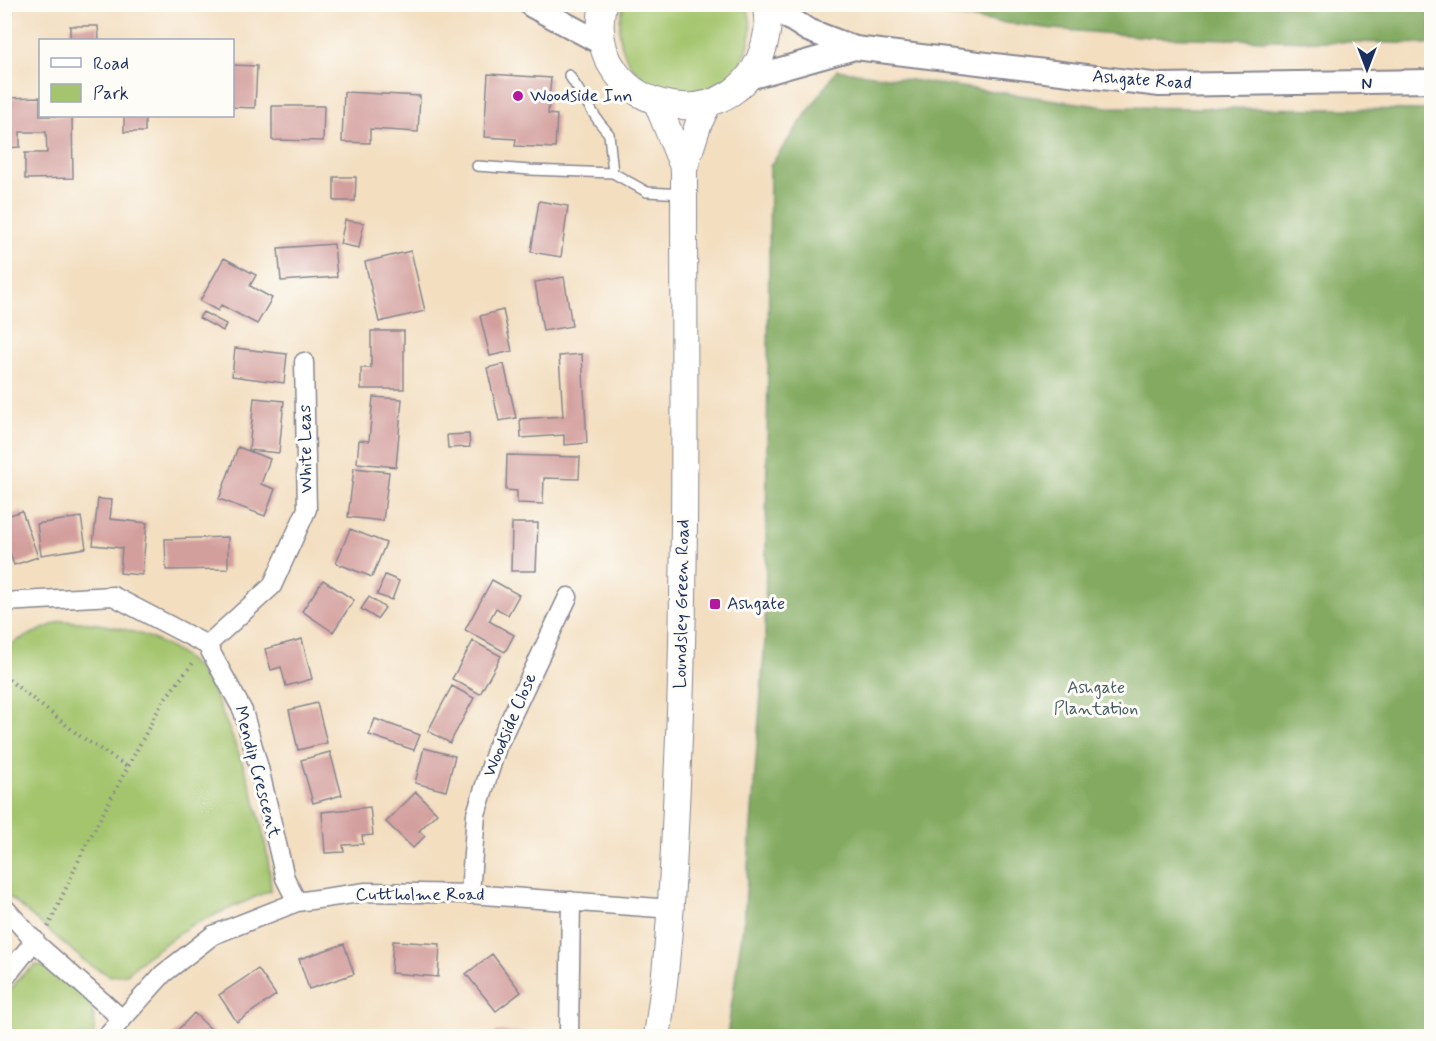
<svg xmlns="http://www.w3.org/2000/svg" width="1436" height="1041" viewBox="0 0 1436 1041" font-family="Mynerve,sans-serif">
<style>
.green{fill:#a4c56d;stroke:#607a66;stroke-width:1.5}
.forest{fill:#83aa60;stroke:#4f6c5f;stroke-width:1.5}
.building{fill:#d39f9d}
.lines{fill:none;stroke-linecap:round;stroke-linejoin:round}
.service-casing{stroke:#87868f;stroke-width:12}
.minor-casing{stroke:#87868f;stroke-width:21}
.tertiary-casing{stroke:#87868f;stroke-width:26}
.secondary-casing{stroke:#87868f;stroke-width:28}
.path{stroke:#87868f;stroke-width:4;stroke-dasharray:1.5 4.5;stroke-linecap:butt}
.service{stroke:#fff;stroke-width:9}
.minor{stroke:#fff;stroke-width:18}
.tertiary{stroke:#fff;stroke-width:22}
.secondary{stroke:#fff;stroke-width:26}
.poi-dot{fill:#b5179e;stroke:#fdfcf7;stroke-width:2}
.labels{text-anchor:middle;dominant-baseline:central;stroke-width:6;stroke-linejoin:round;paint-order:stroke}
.street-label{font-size:18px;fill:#1b2f5e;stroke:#fdfcf7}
.poi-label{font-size:18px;fill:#1b2f5e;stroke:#fdfcf7;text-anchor:start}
.park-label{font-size:18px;fill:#445c62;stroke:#fdfcf7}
</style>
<rect width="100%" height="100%" fill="#fdfcf7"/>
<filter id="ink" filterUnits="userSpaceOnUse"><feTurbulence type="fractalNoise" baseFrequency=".0167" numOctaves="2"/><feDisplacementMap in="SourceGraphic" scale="12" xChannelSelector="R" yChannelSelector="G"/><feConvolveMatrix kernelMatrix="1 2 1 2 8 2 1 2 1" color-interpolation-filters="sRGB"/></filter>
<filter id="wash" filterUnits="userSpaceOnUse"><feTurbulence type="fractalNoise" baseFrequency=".008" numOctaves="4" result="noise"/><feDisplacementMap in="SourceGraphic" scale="24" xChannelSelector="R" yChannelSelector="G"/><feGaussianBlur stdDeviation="1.35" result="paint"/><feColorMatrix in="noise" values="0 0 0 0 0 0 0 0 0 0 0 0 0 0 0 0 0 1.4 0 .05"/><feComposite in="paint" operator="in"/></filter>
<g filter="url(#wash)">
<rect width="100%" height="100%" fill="#f3dec0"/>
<path class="green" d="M624,5H746C752,19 752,35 747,50C719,131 595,89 624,5Z
M61,621C110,623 154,631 193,664C206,674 217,700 223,715C247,770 268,830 271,890L190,926L146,957L127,974L111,976L88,964L5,893V650L16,641Z
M36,965L50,968L88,1000L94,1017V1036H5V997L21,976Z"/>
<path class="forest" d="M868,5H1431V44L1151,37L1053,29Z
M837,70L1107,107L1431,110V1036H727L744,919L765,640L770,166Z"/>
<g id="blocks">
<path class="building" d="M70,26H98L99,40H70Z
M232,65L257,66L255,108L232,107Z
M488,74L551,78L548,114L557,115L555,148L515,146L516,139L484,137Z
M344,92L420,96L418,132L370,129V143L342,142Z
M40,97V116H72L73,178L25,179V153H47L46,132H20V147L4,148V98Z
M272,106H324L323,141L272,140Z
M124,116H145V132H124Z
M334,177H356L355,201H334Z
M539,201L568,206L561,257L531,252Z
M345,220L364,223L359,248L340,244Z
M334,244L337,277L281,281L278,248Z
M411,251L425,311L379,322L365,262Z
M224,258L256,275L250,286L272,298L257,324L221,305L218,311L200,301Z
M564,277L572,326L543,331L535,282Z
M503,310L512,351L490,356L480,316Z
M203,312L226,324L223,331L199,318Z
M371,331H404V389H361V368H371Z
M235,348L287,354L284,383L232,376Z
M582,354L587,443L564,445V435L521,438L520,419L563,416L559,356Z
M504,364L516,418L499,421L487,368Z
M373,397L402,399L396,467L357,463L359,440L369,441Z
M254,398L284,401L279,453L249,450Z
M469,434L470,447L448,448L447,435Z
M238,447L270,459L261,484L275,489L265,516L219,499Z
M507,455L580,457L579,479L544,478L543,504L517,503V491L506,490Z
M354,468L389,472L383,521L348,517Z
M98,499L112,500L110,519L147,523L142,575L120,573L122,548L93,545Z
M22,511L38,557L14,565L10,553L4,555V517Z
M81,517L86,548L41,555L37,524Z
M512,523H538L536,571H511Z
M350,529L386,543L372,577L336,563Z
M228,537V569L166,570L165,539Z
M385,575L399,581L392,600L377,595Z
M323,580L354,600L333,632L302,611Z
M492,580L519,595L508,615L496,608L489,621L514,635L505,652L465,630Z
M369,597L385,608L377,619L361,609Z
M302,639L312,679L286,686L281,667L271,670L265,649Z
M473,641L501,656L480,694L452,679Z
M452,686L474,698L450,743L428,731Z
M317,703L327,743L298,750L289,710Z
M375,719L420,735L414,750L369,735Z
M424,748L455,756L446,791L415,783Z
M330,752L342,795L313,803L301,760Z
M416,792L437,813L419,831L425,836L413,848L386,822Z
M370,807L373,835L362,836L363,844L343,845L344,852L325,853L322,812Z
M393,941L440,944L438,977L391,973Z
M344,944L354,974L309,989L299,959Z
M492,954L521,992L496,1011L466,974Z
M258,969L276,995L237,1022L219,995Z
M194,1013L217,1035L216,1036H172Z
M496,1031L529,1033L528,1036H496Z"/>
</g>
</g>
<g filter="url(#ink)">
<use href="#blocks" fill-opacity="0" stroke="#87868f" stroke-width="1.5"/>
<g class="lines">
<defs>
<path id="service" d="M477,166L530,170L613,173L609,134L599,122L569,75
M613,173L647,192L683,194"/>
<path id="minor" d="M4,602L113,596L207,645L243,711L259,768L285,878L297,902
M207,645L272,586L307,509L304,362
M470,894L476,814L497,747L568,597
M4,907L39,946L122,1019
M4,979L35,940
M107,1036L163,974L213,935L297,902L366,892L470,894L672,909
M569,1036L571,901"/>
<path id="tertiary" d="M767,4L808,30L855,48L1160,85L1432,81
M532,6L603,44
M749,78L855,48"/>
<path id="secondary" d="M603,4C579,117 749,150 767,32C769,23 766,13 766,4
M657,103L684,169
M657,1036C671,945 674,853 678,760C687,564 684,366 684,169L698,125L708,104"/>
</defs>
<use href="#service" class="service-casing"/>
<use href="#minor" class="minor-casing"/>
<use href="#tertiary" class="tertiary-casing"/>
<use href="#secondary" class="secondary-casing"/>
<path class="path" d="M4,676L80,736L128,767
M48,927L84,849L163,701L193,663"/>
<use href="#service" class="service"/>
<use href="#minor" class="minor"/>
<use href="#tertiary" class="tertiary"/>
<use href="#secondary" class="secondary"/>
</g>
</g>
<g class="poi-dot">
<circle cx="518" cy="96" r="6"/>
<rect x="709" y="598" width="12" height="12" rx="3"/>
</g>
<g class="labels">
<g class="street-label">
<text transform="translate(1142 80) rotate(4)">Ashgate Road</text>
<text transform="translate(306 449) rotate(-91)">White Leas</text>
<text transform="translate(682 604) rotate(-89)">Loundsley Green Road</text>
<text transform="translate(510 725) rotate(-67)">Woodside Close</text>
<text transform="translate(257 772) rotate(75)">Mendip Crescent</text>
<text x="420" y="895">Cuttholme Road</text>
</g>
<g class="poi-label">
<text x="530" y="96">Woodside Inn</text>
<text x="727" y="604">Ashgate</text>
</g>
<g class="park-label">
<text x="1096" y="688">Ashgate<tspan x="1096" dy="21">Plantation</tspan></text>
</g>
</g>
<rect width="1436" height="1041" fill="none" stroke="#fdfcf7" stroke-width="24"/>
<rect x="39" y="39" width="195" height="78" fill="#fdfcf7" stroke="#a3aaba" stroke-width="1.5"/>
<rect x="51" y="58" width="30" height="9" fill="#ffffff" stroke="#a3aaba" stroke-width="1.5"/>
<text x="93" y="69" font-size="18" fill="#1b2f5e">Road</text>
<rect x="51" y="84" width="30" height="18" fill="#a4c56d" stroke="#a3aaba" stroke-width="1.5"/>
<text x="93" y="99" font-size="18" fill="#1b2f5e">Park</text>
<g transform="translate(1367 69) rotate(180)" stroke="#fdfcf7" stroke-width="4.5" paint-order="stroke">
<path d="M0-4.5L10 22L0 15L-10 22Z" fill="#1b2f5e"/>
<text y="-9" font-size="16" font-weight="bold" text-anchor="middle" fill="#1b2f5e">N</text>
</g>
</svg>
